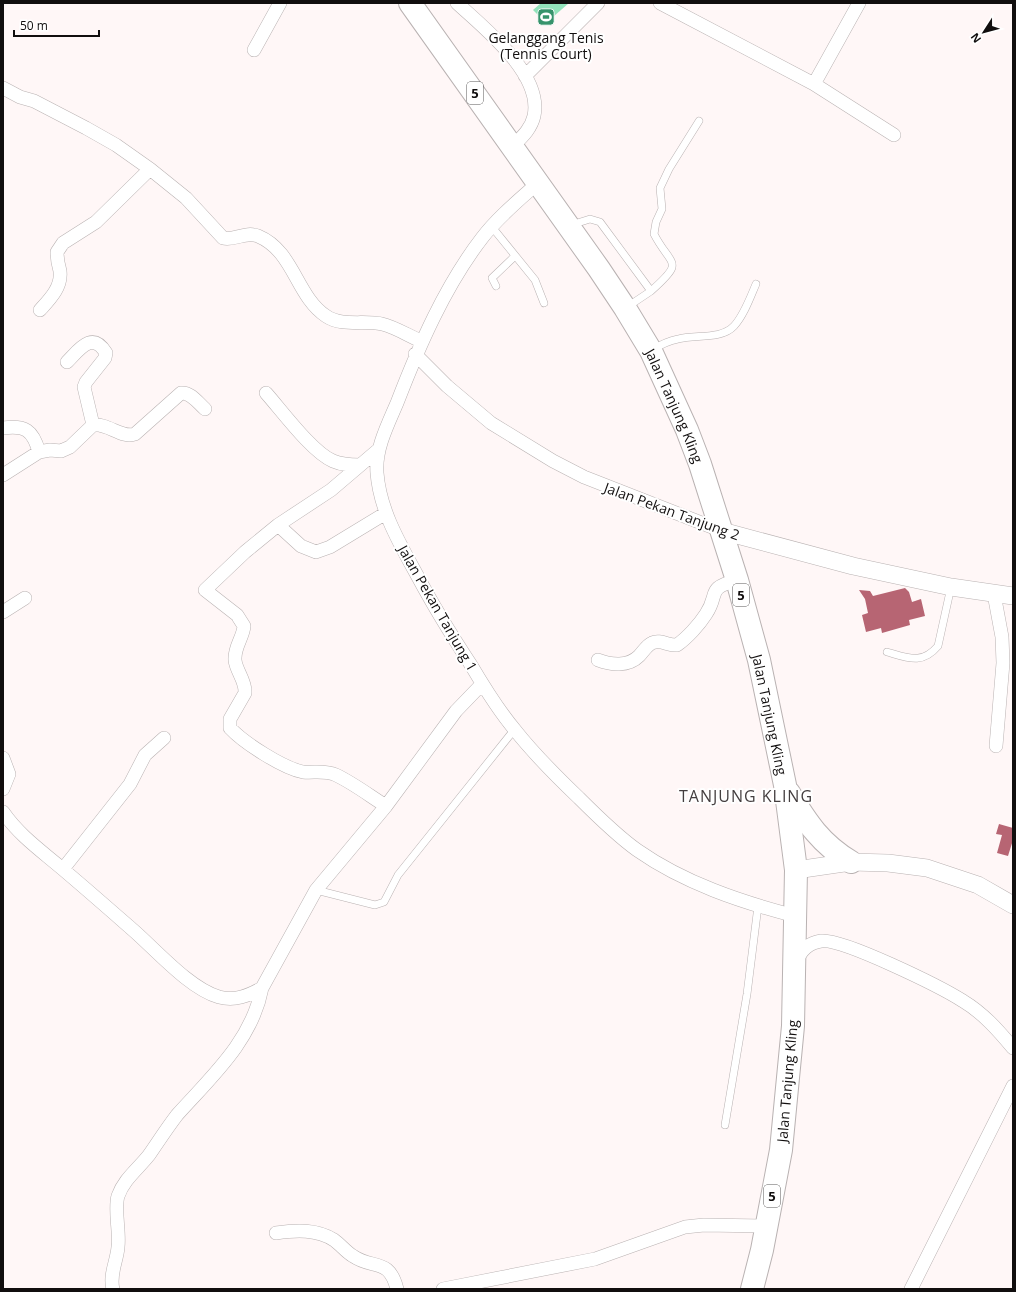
<svg xmlns="http://www.w3.org/2000/svg" width="1016" height="1292" viewBox="0 0 1016 1292" font-family="'Open Sans',sans-serif">
<style>
.green{fill:#93e3bb}
.building{fill:#b76573}
.lines{fill:none;stroke-linecap:round;stroke-linejoin:round}
.service-casing{stroke:#b9b2b2;stroke-width:8}
.minor-casing{stroke:#b9b2b2;stroke-width:14}
.tertiary-casing{stroke:#b9b2b2;stroke-width:18}
.trunk-casing{stroke:#b9b2b2;stroke-width:24}
.service{stroke:#fff;stroke-width:7}
.minor{stroke:#fff;stroke-width:13}
.tertiary{stroke:#fff;stroke-width:17}
.trunk{stroke:#fff;stroke-width:22}
.labels{text-anchor:middle;dominant-baseline:central;stroke-width:4;stroke-linejoin:round;paint-order:stroke}
.shield{fill:#fff;stroke:#585656;stroke-width:1}
.shield-label{font-size:13px;font-weight:bold;fill:#110e0e}
.poi-label{font-size:14px;fill:#110e0e;stroke:#fff}
.street-label{font-size:14px;fill:#110e0e;stroke:#fff}
.quarter-label{font-size:16px;letter-spacing:1px;fill:#443e3f;stroke:#fff}
</style>
<rect width="100%" height="100%" fill="#fff7f7"/>
<path class="green" d="M541,3H569L546,23L533,10Z"/>
<path class="building" d="M905,588L909,592L912,602L921,599L925,616L909,620L910,625L882,633L881,628L866,632L862,615L868,613L865,599L859,590L870,591L873,596Z
M999,824L1013,828V840L1008,856L997,853L1002,835L996,834Z"/>
<g class="lines">
<defs>
<path id="service" d="M571,225L590,219L600,222L651,291L627,307
M492,227L535,280L544,303
M496,286L492,278L515,256
M651,291C686,260 671,267 654,234L656,222L662,209L660,188L669,169L699,121
M652,350C660,345 668,341 678,339C695,334 721,340 734,326C744,315 750,298 756,284
M887,652C908,658 922,665 938,646L951,587
M316,890L375,905L384,902L398,875L514,730
M725,1125L747,994L758,906"/>
<path id="minor" d="M457,3C484,28 543,74 534,116C531,129 522,137 513,146
M660,3L814,84L894,135
M254,50L280,3
M525,76L598,3
M814,84L859,3
M3,88L20,97L34,101L86,128L116,145L150,169L186,198L223,238C235,241 245,231 258,236C294,251 296,296 326,316C342,327 364,320 382,324C395,327 409,336 421,341
M538,183C519,200 498,217 482,238C445,286 419,346 397,403C388,424 375,449 377,473C380,511 400,544 418,577C434,607 452,636 471,665C484,687 498,710 515,730C534,754 557,777 579,798C597,816 616,835 637,850C684,883 741,902 795,916
M40,310C50,299 62,287 60,271C58,264 57,259 57,252L63,243L96,222L150,169
M415,354L447,386L491,423L553,461L584,477L722,531
M67,362C79,350 92,330 106,353L105,358L86,382L84,387L93,425
M266,393C282,411 312,452 333,461C342,465 351,465 360,465
M3,428C25,425 33,430 39,452
M378,450L331,490L278,525L245,552L205,590L237,615L244,626C243,638 234,647 235,660C236,671 246,681 245,693L230,719V728C244,743 283,768 303,772C314,773 325,770 336,775C353,783 370,796 386,806
M3,475L39,452L50,450L61,451L70,447L93,425C108,423 122,439 135,434L181,393C191,392 198,403 205,409
M278,525L301,546L316,552L330,547L386,513
M994,594L1002,637L1003,663L996,746
M3,612L25,598
M598,660C611,665 628,667 639,656C643,652 647,645 652,643C660,639 669,646 677,645C687,638 699,625 706,614C720,593 705,589 737,580
M3,758L9,774L3,789
M3,812C18,834 40,850 59,866C84,887 109,909 133,930C156,950 190,989 219,997C235,1001 248,996 262,988
M63,869L130,784L145,755L164,738
M796,961C802,950 808,943 821,941C842,938 941,987 963,1001C983,1013 998,1030 1013,1048
M276,1233C296,1230 317,1229 334,1240C341,1245 346,1252 353,1256C373,1270 389,1257 397,1289
M113,1289C109,1275 117,1261 118,1247C120,1232 114,1209 118,1196C124,1179 138,1169 149,1155C158,1142 167,1128 177,1115C211,1077 252,1041 262,988L316,890L386,806L456,711L482,684
M443,1289L595,1259L685,1227L704,1225L766,1226
M911,1289L1013,1086"/>
<path id="tertiary" d="M722,531L853,566L951,587L1013,596
M796,870L851,862L888,863L927,868L978,885L1013,905"/>
<g id="trunk">
<path id="s1" d="M410,3L599,269L625,308L651,351L687,430L700,464L737,580L759,660L785,785L796,870L793,1026L781,1150L762,1250L752,1289"/>
<path d="M789,793C807,823 821,844 851,862"/>
</g>
</defs>
<use href="#service" class="service-casing"/>
<use href="#minor" class="minor-casing"/>
<use href="#tertiary" class="tertiary-casing"/>
<use href="#trunk" class="trunk-casing"/>
<use href="#service" class="service"/>
<use href="#minor" class="minor"/>
<use href="#tertiary" class="tertiary"/>
<use href="#trunk" class="trunk"/>
</g>
<defs>
<symbol id="stadium-square" viewBox="-11 -11 22 22"><rect x="-9" y="-9" width="18" height="18" rx="4" fill="#36936b" stroke="#fff"/><path d="M0-5a6.5 5 0 1 0 0 10a6.5 5 0 1 0 0-10ZM-3.5-1.8h7v3.6h-7Z" fill="#fff"/></symbol>
</defs>
<g fill-rule="evenodd">
<use href="#stadium-square" x="536" y="7" width="20" height="20"/>
</g>
<g class="labels">
<g class="shield">
<rect x="467" y="82" width="16" height="22" rx="3"/>
<rect x="733" y="584" width="16" height="22" rx="3"/>
<rect x="764" y="1185" width="16" height="22" rx="3"/>
</g>
<g class="shield-label">
<text x="475" y="93">5</text>
<text x="741" y="595">5</text>
<text x="772" y="1196">5</text>
</g>
<g class="poi-label">
<text x="546" y="37">Gelanggang Tenis<tspan x="546" dy="16">(Tennis Court)</tspan></text>
</g>
<g class="street-label">
<text stroke="none"><textPath href="#s1" startOffset="483">Jalan Tanjung Kling</textPath></text>
<text transform="translate(672 511) rotate(20)">Jalan Pekan Tanjung 2</text>
<text transform="translate(438 608) rotate(60)">Jalan Pekan Tanjung 1</text>
<text stroke="none"><textPath href="#s1" startOffset="807">Jalan Tanjung Kling</textPath></text>
<text transform="translate(787 1081) rotate(-85)">Jalan Tanjung Kling</text>
</g>
<g class="quarter-label">
<text x="746" y="796">TANJUNG KLING</text>
</g>
</g>
<rect width="1016" height="1292" fill="none" stroke="#110e0e" stroke-width="8"/>
<g transform="translate(984 32) rotate(234)" stroke="#ffffff" stroke-width="3" paint-order="stroke">
<path d="M0-3L7 15L0 10L-7 15Z" fill="#110e0e"/>
<text y="-6" font-size="11" font-weight="bold" text-anchor="middle" fill="#110e0e">N</text>
</g>
<path d="M14 30v6h85v-6" fill="none" stroke="#110e0e" stroke-width="2"/>
<text x="20" y="30" font-size="12" fill="#110e0e" stroke="#ffffff" stroke-width="3" paint-order="stroke">50 m</text>
</svg>
